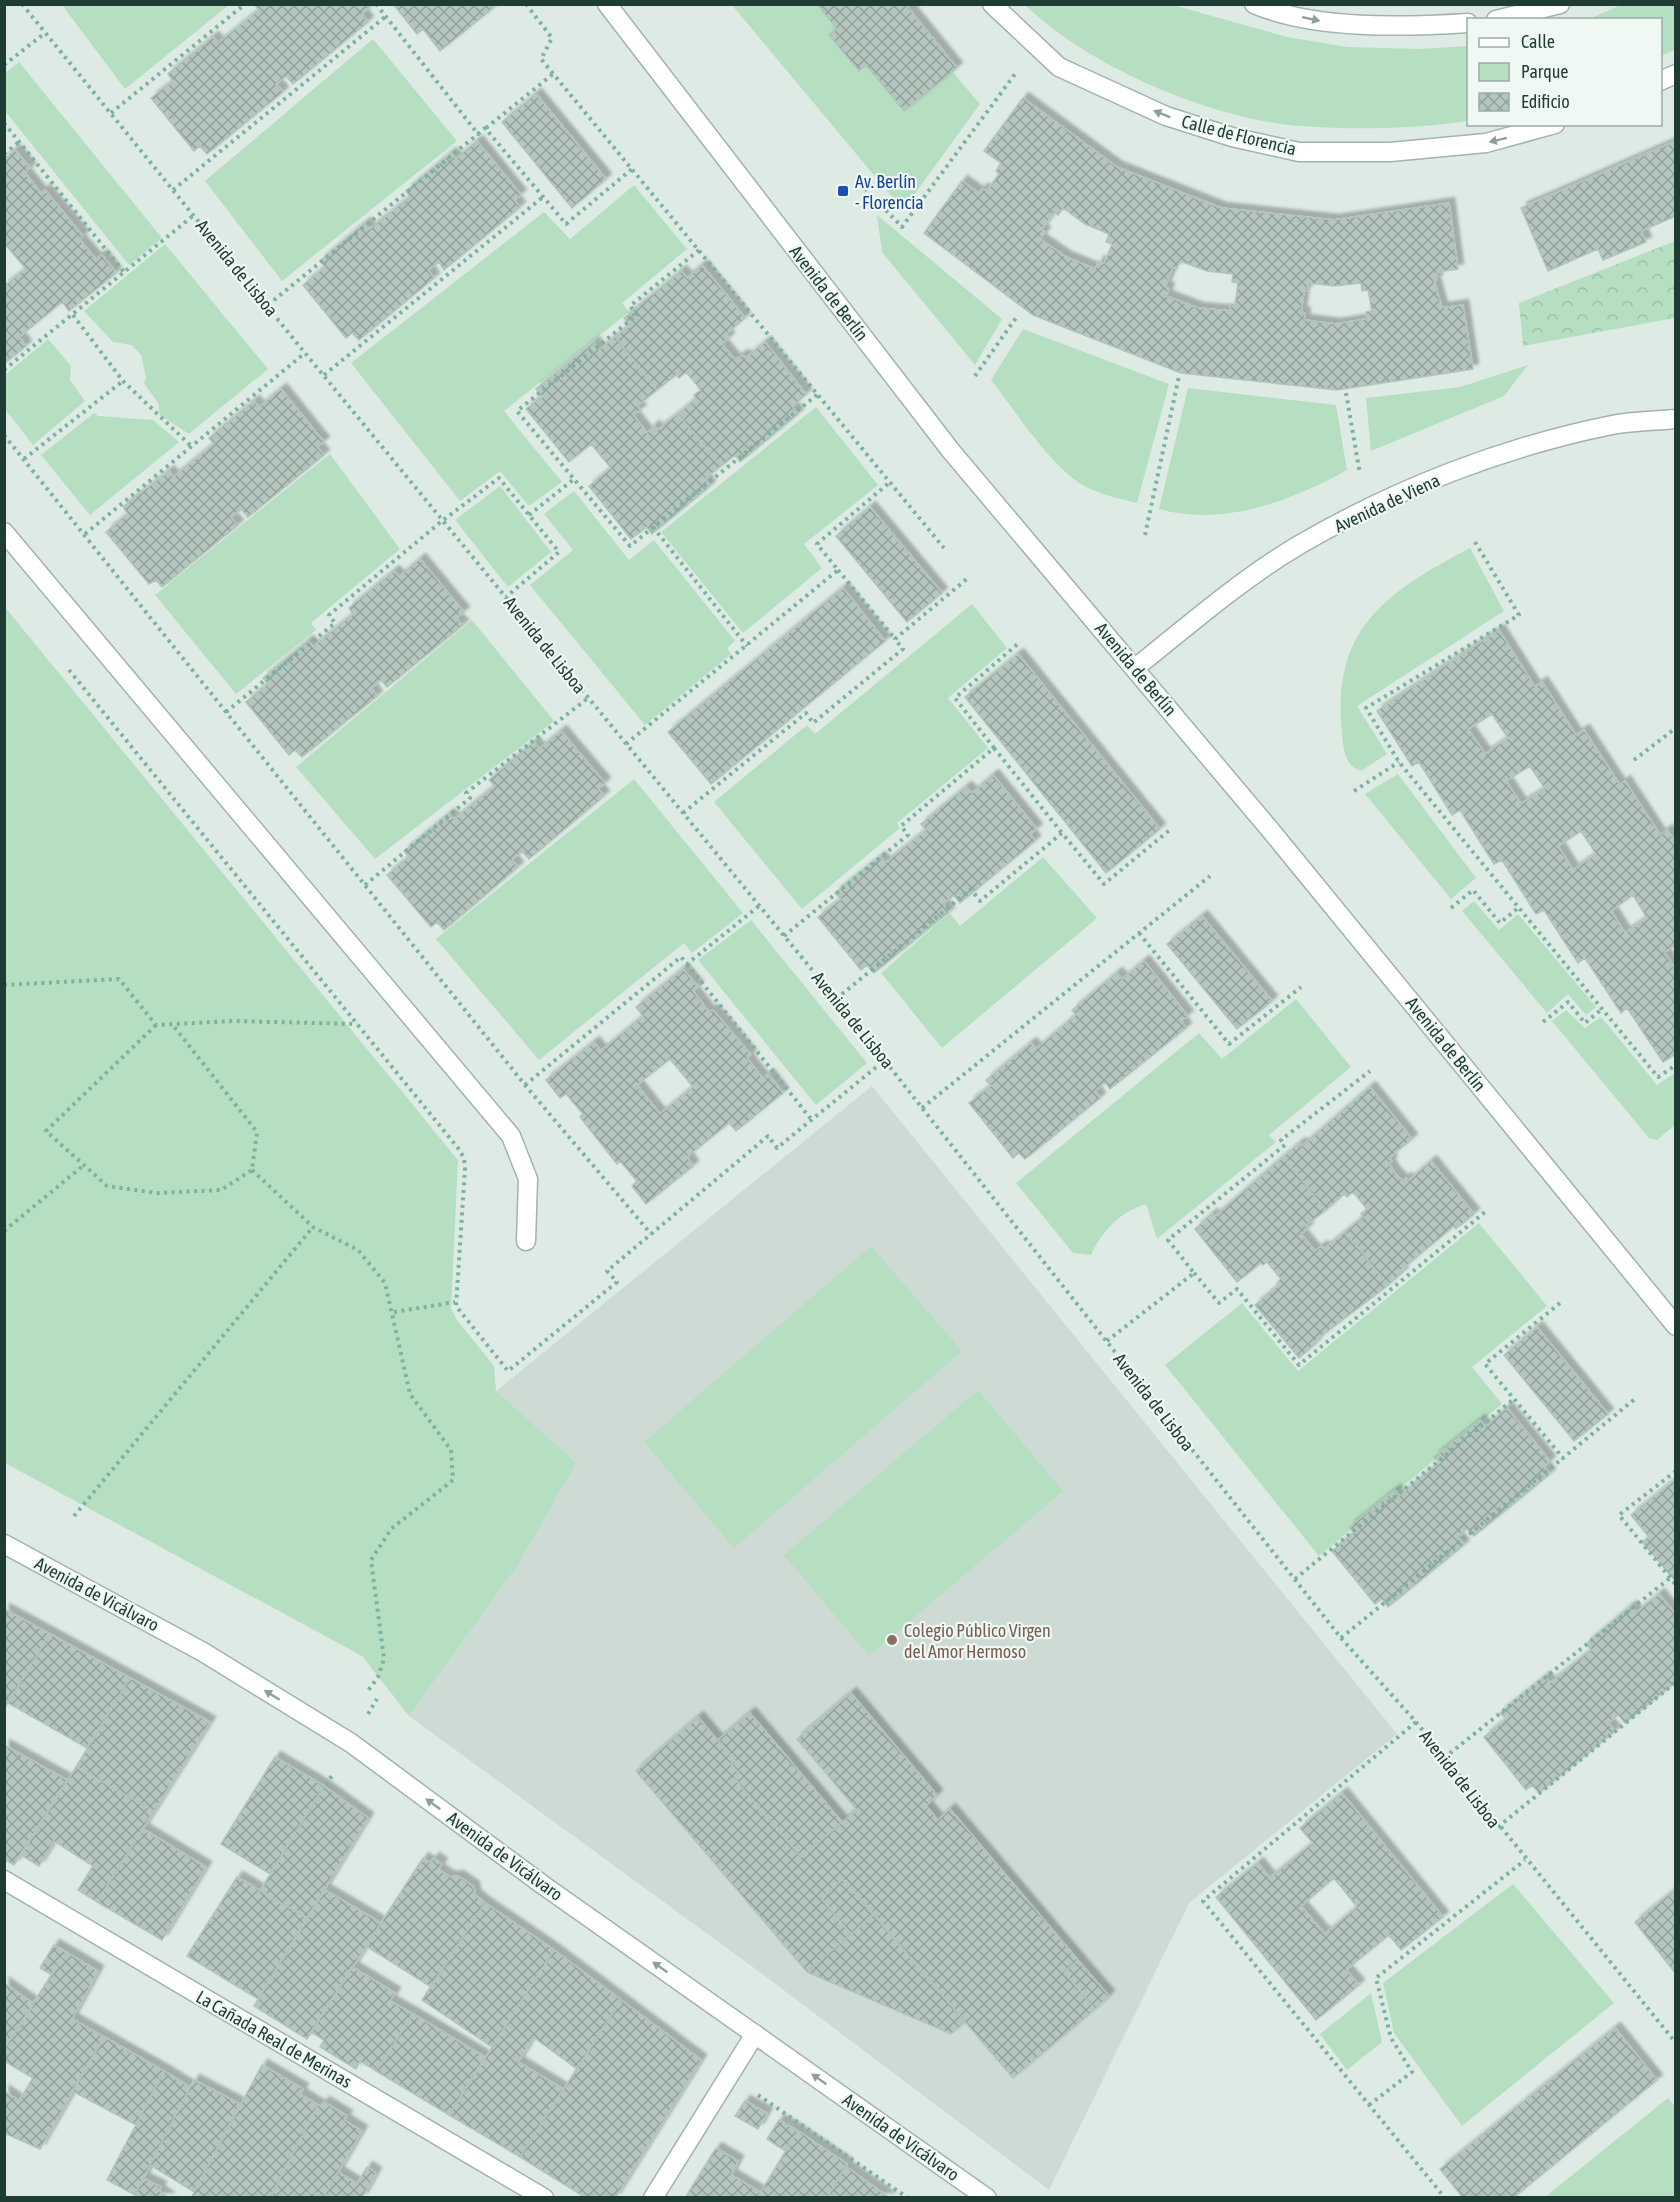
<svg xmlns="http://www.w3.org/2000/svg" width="1680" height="2202" viewBox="0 0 1680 2202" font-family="'Asap Condensed',sans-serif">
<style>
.built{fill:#cddbd4}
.forest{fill:url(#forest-crowns)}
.green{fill:#b5dfc0}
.building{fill:url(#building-cross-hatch);stroke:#b0c5bc;stroke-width:1.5;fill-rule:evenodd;filter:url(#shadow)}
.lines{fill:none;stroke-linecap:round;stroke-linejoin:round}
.minor-casing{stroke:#a1b3ac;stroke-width:21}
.path{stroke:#7cb2a0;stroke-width:4;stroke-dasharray:3 4.5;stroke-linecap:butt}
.minor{stroke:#fff;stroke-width:18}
.oneway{fill:#8e9e9a}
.transit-dot{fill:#1a4fb4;stroke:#eff8f3;stroke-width:2}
.education-dot{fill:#8d6e63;stroke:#eff8f3;stroke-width:2}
.labels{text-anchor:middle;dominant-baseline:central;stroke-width:4.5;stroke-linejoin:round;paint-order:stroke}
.street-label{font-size:18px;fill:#1e3c34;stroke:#eff8f3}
.transit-label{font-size:18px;fill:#164399;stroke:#eff8f3;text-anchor:start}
.education-label{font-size:18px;fill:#785e54;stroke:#eff8f3;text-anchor:start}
</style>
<defs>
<pattern id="forest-crowns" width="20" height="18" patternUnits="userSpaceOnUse" patternTransform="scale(1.5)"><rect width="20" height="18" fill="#b5dfc0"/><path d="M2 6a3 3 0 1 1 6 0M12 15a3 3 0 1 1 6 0" fill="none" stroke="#9bc0a6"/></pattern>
<pattern id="building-cross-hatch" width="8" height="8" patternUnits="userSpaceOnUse" patternTransform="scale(1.5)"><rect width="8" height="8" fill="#b4c6be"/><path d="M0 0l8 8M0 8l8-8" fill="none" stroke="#92a29b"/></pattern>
<filter id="shadow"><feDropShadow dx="5.5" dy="-5.5" stdDeviation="1.5" flood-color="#0004"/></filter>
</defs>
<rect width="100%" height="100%" fill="#deebe5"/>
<path class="built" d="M872,1086L1397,1734L1189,1903L1049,2190L761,1973L409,1716L518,1565L575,1463L496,1391Z"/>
<path class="forest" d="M1675,241V318L1523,346L1519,303Z"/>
<path class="green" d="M1623,4L1675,5V50L1661,56L1660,20L1589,19Z
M62,5H229L125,89Z
M732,5H817L837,29L830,35L859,71L866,65L903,110L952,71L980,104L903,210Z
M1025,5H1173L1287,37L1348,47L1420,49L1468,46V121C1413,129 1357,130 1300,126C1211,119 1089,67 1025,5Z
M373,39L457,141L282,281L205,181Z
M19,62L162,238L129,265L5,111V73Z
M634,185L687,249L622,303L629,312L504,411L562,482L529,506L500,471L460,501L351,363L544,212L570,239Z
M877,215L1002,319L975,365L882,252Z
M165,244L268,369L189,434L160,415L158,403L144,383L146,377L141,355L132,345L113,342L84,311Z
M1023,329L1169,384L1137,503C1118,498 1096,494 1079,483C1045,459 1017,413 991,380Z
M48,339L71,366L70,380L85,401L33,445L5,409V375Z
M1528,365L1504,396L1371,451L1366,398L1460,387Z
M1188,388L1336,405L1347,470C1292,501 1223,527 1159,509Z
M816,407L878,485L804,544L822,568L743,633L661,532Z
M94,413L98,416L153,420L179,442L90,515L41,455Z
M330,454L400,549L311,623L316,630L236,694L155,595Z
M500,486L551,552L508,587L455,520Z
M574,491L629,560L654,540L735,641L727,648L731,654L645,725L530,585L573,550L544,514Z
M1470,548L1504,611L1357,706L1387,754L1361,771C1345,767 1343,747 1342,733C1331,628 1387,592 1470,548Z
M972,604L1007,648L948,698L988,748L897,823L900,828L802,909L714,802L807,725L815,734Z
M4,606L458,1160L451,1309L457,1320L494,1366L496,1391L576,1463L518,1565L409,1716L362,1656L5,1463Z
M472,620L554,721L375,859L296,767Z
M1398,774L1476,878L1451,899L1365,794Z
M634,779L743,913L692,953L684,943L539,1060L436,939Z
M1043,857L1097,918L942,1048L881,973L950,913L960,926Z
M1474,901L1499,930L1518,914L1596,1007L1586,1015L1568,994L1547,1013L1462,911Z
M751,920L867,1063L816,1105L698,960Z
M1296,999L1351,1067L1269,1135L1276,1142L1157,1239L1146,1204C1120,1212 1102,1231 1091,1255L1073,1253L1016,1183L1199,1033L1222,1059Z
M1566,1010L1585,1028L1601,1017L1657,1085L1675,1073V1125L1657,1140L1649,1138L1552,1021Z
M1479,1223L1547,1306L1472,1367L1502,1404L1319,1556L1165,1365L1242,1303L1298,1371Z
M871,1246L962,1351L734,1548L644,1442Z
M978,1390L1063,1491L869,1656L784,1555Z
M1513,1884L1614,2003L1462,2126L1394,2033L1383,1983Z
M1371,1993L1382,2042L1347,2070L1320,2034Z
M1668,2098L1675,2107V2197H1545Z"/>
<path class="building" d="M254,4H366L369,8L362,14L368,22L293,84L286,76L276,84L283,92L207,154L200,146L194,151L151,98L173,81L168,74L213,37L218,43L259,10Z
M393,4H491L493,8L440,51L423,29L417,34Z
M817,4H905L957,68L904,111L866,65L859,71L829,35L837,29Z
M536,94L606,179L572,208L502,122Z
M1023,98L1117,167L1221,208L1334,220L1449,203L1458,269L1437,272V280H1434L1442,308L1463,305L1473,369L1337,390L1181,373L1033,315L924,233L962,181L979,193L982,189L987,191L999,174L996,171L1001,163L984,151ZM1063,208L1085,224L1109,234L1106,242L1112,244L1104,264L1099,261L1095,269L1066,257L1040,239L1045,232L1041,230L1054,212L1058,215ZM1180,261L1207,271L1233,274L1232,282L1238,283L1235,305L1231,304L1230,311L1198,308L1166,296L1169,289L1165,287L1173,267L1177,268ZM1308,283L1335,286L1361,283L1362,291L1368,290L1372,311L1366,312L1367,319L1335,324L1304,320L1305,313L1301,312L1304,291H1307Z
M477,141L521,195L514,200L520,207L444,270L439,262L428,270L434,278L359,340L352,333L346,338L303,285L325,267L320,261L365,223L370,229L410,197L406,191L451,153L456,159Z
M1676,141V216L1641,231L1646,242L1603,260L1598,249L1548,271L1521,208Z
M15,150L30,168L25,173L41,193L45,190L83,236L79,239L96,259L102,255L116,273L69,311L62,302L19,337L26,346L4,364V286L26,269L4,243V159Z
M702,265L745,318L726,334L729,338L722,344L735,360L743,355L746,358L765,342L806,394L792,407L798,414L740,462L735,455L721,466L678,414L696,398L694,395L701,390L686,372L679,378L676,375L657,390L615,337L630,326L624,318L681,271L687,278Z
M615,337L657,390L637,406L641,410L633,415L647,433L654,426L657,430L678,414L721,466L705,479L710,486L652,534L647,527L631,539L589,486L611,468L591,444L569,462L526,409L542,397L536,389L594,342L599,350Z
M281,389L324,442L317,447L324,455L248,517L241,509L231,518L238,525L162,587L156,580L149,584L106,532L128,514L123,507L169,471L173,477L214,444L209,438L254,401L259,407Z
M870,507L942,593L907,622L836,536Z
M420,559L464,612L456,618L463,625L387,687L381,680L371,688L377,696L302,757L295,750L289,755L246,702L268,684L263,678L308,641L313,647L331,632L353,614L349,608L394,571L399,577Z
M843,588L885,641L711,784L668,732Z
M1499,630L1535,687L1542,682L1576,735L1584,730L1620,785L1625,781L1660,835L1667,830L1676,843V945L1664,952L1676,970V1054L1663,1062L1627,1008L1621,1013L1585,958L1578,963L1544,910L1536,914L1502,860L1494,864L1460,810L1452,815L1419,762L1412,766L1377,711ZM1492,714L1508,738L1485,754L1468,729ZM1530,766L1545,789L1521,804L1506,781ZM1581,831L1596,854L1573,870L1558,846ZM1633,895L1647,918L1625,933L1611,911Z
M1018,654L1160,829L1106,873L965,697Z
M561,731L605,783L598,789L604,796L529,859L522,851L512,860L518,867L444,930L437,922L431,927L387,875L409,857L404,851L449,814L454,819L495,786L489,780L534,742L539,749Z
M993,775L1037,829L1030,834L1035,841L960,903L954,895L943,904L949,912L874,973L867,965L861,970L818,917L841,899L835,893L880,857L885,863L905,847L926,830L921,824L966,787L972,793Z
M1202,916L1272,1001L1237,1029L1167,944Z
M1144,961L1188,1016L1181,1021L1186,1028L1110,1089L1105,1082L1095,1091L1100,1098L1025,1159L1019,1153L1013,1158L969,1103L991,1086L986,1080L1031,1043L1036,1049L1055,1033L1076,1015L1072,1010L1117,973L1122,979Z
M683,969L698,987L693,991L709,1012L713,1010L751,1055L747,1058L763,1079L768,1074L783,1093L736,1131L729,1123L687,1157L693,1166L646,1204L632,1186L637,1181L620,1161L617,1164L580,1117L583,1114L566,1094L560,1098L546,1080L594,1042L601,1051L643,1016L636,1007ZM670,1059L693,1087L660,1114L637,1085Z
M1370,1087L1412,1139L1389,1158L1392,1161L1389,1164L1394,1172L1403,1181L1406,1178L1408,1181L1431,1161L1474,1214L1456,1229L1454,1226L1401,1270L1403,1272L1388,1285L1345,1232L1363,1217L1361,1214L1367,1209L1353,1192L1347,1197L1344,1194L1326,1210L1283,1157L1300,1143L1302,1146Z
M1283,1157L1326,1210L1305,1226L1308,1228L1301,1234L1315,1251L1322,1246L1324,1249L1345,1232L1388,1285L1315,1341L1316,1343L1299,1358L1255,1305L1279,1285L1277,1283L1281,1279L1267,1262L1263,1265L1261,1263L1237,1282L1195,1229L1212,1214L1214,1217Z
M1537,1327L1608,1414L1574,1441L1504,1355Z
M1507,1408L1550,1461L1544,1467L1550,1474L1474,1536L1467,1529L1457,1537L1464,1545L1388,1607L1382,1599L1375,1604L1332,1551L1354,1533L1349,1527L1395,1490L1399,1496L1440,1463L1434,1457L1480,1420L1485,1427Z
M1676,1479V1582L1642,1542L1649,1537L1631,1515Z
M1659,1594L1676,1615V1682L1625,1723L1618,1715L1608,1723L1615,1731L1539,1793L1532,1785L1526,1790L1484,1737L1506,1719L1500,1713L1545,1677L1550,1683L1570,1667L1591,1650L1586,1644L1631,1606L1636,1613Z
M4,1609L50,1634L4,1709Z
M50,1634L130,1678L87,1748L8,1703Z
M130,1678L210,1722L154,1811L76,1767Z
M851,1693L937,1795L926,1806L938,1820L950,1809L1078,1960L1064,1972L1095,2009L1013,2078L843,1879L821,1898L851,1934L807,1972L636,1771L698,1717L735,1761L731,1764L739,1773L734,1778L801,1857L857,1810L797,1739Z
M750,1713L842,1822L801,1857L734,1778L739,1773L731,1764L735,1761L718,1740Z
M4,1745L67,1780L14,1865L4,1859Z
M275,1757L324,1786L270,1874L221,1844Z
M76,1767L154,1811L97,1902L78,1890L93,1866L54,1841L39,1866L21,1855Z
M324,1786L368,1818L307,1918L260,1891Z
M1342,1793L1443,1917L1401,1950L1389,1935L1346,1970L1359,1985L1316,2020L1216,1897L1258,1863L1270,1878L1313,1843L1300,1828ZM1334,1878L1357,1907L1325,1934L1301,1906Z
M143,1829L206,1867L162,1940L97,1902Z
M423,1858L430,1863L434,1858L442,1864L438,1869L450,1877L458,1876L474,1887L475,1895L485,1903L431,1987L366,1946Z
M237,1877L307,1918L258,1999L187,1956Z
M843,1879L874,1914L851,1934L821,1898Z
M1676,1889V1974L1635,1922Z
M325,1890L381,1923L307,2039L254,2006Z
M485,1903L554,1950L492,2047L422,2000Z
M874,1914L965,2022L951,2034L807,1972Z
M54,1945L66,1952L52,1975L40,1968Z
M554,1950L621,2000L577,2069L533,2037L518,2062L563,2089L520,2157L449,2115Z
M66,1952L98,1971L72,2019L104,2037L40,2149L4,2133V2091L19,2101L33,2078L4,2061V2049Z
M1078,1960L1109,1996L1095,2009L1064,1972Z
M352,1967L395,1993L390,2001L413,2014L376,2071L360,2061L356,2069L320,2047L324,2040L311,2032Z
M4,1983L34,2004L4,2049Z
M621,2000L701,2060L615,2198H586L520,2157Z
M413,2014L485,2057L449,2115L376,2071Z
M1615,2028L1657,2080L1513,2198H1463L1440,2169Z
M104,2037L164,2071L136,2125L72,2091Z
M262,2065L303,2089L300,2094L318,2105L270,2198H191Z
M164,2071L190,2087L135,2195L107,2180Z
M194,2080L240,2104L194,2192L150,2165Z
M745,2101L767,2113L758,2129L735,2116Z
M324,2102L347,2116L344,2120L362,2131L323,2198L310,2190L306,2198H270L318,2105L321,2106Z
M779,2120L798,2131L785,2151L767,2139Z
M798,2131L847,2164L827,2198H757Z
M716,2148L738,2161L731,2175L760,2192L757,2198H685Z
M845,2166L890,2198H827Z
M367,2167L376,2173L362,2198H323L338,2172L357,2184Z
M143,2178L161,2187L159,2191L169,2198H133Z
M310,2190L322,2198H306Z"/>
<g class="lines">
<defs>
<path id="minor" d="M607,4L951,451L1272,832L1676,1326
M992,4L1059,67L1166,116L1232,137L1299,152H1390L1486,143L1555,124
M1254,4C1314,30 1405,27 1468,23
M1496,20L1560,4
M1660,81L1676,74
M4,532L511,1136L528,1179L526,1241
M1135,668C1188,626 1240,580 1299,545C1395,489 1503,447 1612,425C1633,421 1655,421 1676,419
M4,1544L203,1652L351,1743L543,1885L987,2198
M4,1880L544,2198
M653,2198L755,2034"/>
</defs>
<use href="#minor" class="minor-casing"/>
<path class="path" d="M22,4L305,353L836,999L1341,1638L1416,1722L1676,2043
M376,4L478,134L485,128L566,224L632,169
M526,4L552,38L541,59L944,548
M4,65L45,33
M111,113L245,4
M4,123L124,272
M486,128L553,74
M4,154L19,142
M860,183L902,227L1015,74
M173,190L385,17
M699,250L630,306L637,315L517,411L630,546L818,394
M268,305L478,134
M73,315L123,381L190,445
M4,370L194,215
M324,375L543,197
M975,376L1018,315
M1346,393L1360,474
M4,435L525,1085L651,1234
M24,459L123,381
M529,515L574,479
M653,527L747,646
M85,534L305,353
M1145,535L1179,376
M1475,542L1519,615L1366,708L1399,762L1658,1077L1676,1065
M838,570L895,639
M69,670L458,1148L464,1158L465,1169L456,1306L508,1371L617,1282L607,1271L768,1136L777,1148L885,1060
M226,712L335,623L329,615L442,521L499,478L559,552L506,597
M626,744L838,570L817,544L890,482
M994,748L1062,833
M1634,760L1676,728
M1354,791L1399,762
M683,813L806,713L813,723L903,649L895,639L968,578
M365,885L470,798L466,793L588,698
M1451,908L1473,890L1500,923L1518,908
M1139,933L1229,1044L1301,987
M784,936L908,835L901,826L994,748L955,698L1020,642
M687,964L811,1119
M4,985L119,979L156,1025L233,1021L357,1024
M836,999L971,889L980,901L1062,833L1104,884L1171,829
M1543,1022L1568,1002L1585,1023L1602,1009
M156,1025L46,1131L107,1186L157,1193L221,1190L252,1170L257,1132L172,1024
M525,1085L681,957L687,964L759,906
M922,1108L1210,876
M252,1170L313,1227L358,1250L385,1283L410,1394L451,1450L453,1480L391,1529L371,1560L384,1659L378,1677L367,1692
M4,1231L84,1165
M1194,1273L1219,1303L1237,1289L1299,1365L1485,1212
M1560,1303L1485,1364L1563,1458L1636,1398
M394,1312L455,1302
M1107,1341L1194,1273L1168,1240L1285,1145L1281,1140L1370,1071
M1676,1471L1619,1515L1676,1585
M74,1516L313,1227
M1295,1579L1514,1399
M1341,1638L1563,1458
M368,1714L377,1699
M1416,1722L1203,1901L1445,2198
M1444,1758L1670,1578
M326,1785L333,1774
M1498,1827L1676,1682
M758,2095L908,2198
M1369,2105L1412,2072L1391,2038L1376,1978L1525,1860"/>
<use href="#minor" class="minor"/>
</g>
<defs><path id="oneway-solid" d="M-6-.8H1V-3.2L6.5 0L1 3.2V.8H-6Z" transform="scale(1.5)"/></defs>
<g class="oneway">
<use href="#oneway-solid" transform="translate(1311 19) rotate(12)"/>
<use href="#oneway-solid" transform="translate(1162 114) rotate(-158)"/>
<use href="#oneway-solid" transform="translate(1498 140) rotate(166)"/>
<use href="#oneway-solid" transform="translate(272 1695) rotate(-148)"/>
<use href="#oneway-solid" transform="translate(433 1804) rotate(-144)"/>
<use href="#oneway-solid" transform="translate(660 1967) rotate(-145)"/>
<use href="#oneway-solid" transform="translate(819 2079) rotate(-145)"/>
</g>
<rect class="transit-dot" x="837" y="185" width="12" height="12" rx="3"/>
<circle class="education-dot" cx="892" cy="1640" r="6"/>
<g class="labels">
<g class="street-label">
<text transform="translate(1239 135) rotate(14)">Calle de Florencia</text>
<text transform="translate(237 268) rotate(51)">Avenida de Lisboa</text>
<text transform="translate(829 293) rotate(52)">Avenida de Berlín</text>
<text transform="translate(1387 503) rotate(-25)">Avenida de Viena</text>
<text transform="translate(545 645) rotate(51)">Avenida de Lisboa</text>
<text transform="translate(1136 669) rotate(50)">Avenida de Berlín</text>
<text transform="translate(853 1020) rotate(51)">Avenida de Lisboa</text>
<text transform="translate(1446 1044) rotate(51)">Avenida de Berlín</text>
<text transform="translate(1154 1402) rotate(52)">Avenida de Lisboa</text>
<text transform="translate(97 1594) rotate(28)">Avenida de Vicálvaro</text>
<text transform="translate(1460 1779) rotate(52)">Avenida de Lisboa</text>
<text transform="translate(505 1856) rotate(36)">Avenida de Vicálvaro</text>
<text transform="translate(274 2039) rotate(30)">La Cañada Real de Merinas</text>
<text transform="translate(901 2137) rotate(35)">Avenida de Vicálvaro</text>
</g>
<g class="transit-label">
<text x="855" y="181">Av. Berlín<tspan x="855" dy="21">- Florencia</tspan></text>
</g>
<g class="education-label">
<text x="904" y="1630">Colegio Público Virgen<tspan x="904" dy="21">del Amor Hermoso</tspan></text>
</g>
</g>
<rect width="1680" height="2202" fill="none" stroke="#1e3c34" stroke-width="12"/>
<rect x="1467" y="18" width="195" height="108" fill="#eff8f3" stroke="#9bada7" stroke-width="1.5"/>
<rect x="1479" y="38" width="30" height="9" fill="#ffffff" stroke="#9bada7" stroke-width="1.5"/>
<text x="1521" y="48" font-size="18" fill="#1e3c34">Calle</text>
<rect x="1479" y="63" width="30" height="18" fill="#b5dfc0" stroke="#9bada7" stroke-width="1.5"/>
<text x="1521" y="78" font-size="18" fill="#1e3c34">Parque</text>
<rect x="1479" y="93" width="30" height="18" fill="url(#building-cross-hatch)" stroke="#9bada7" stroke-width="1.5"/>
<text x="1521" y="108" font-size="18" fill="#1e3c34">Edificio</text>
</svg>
